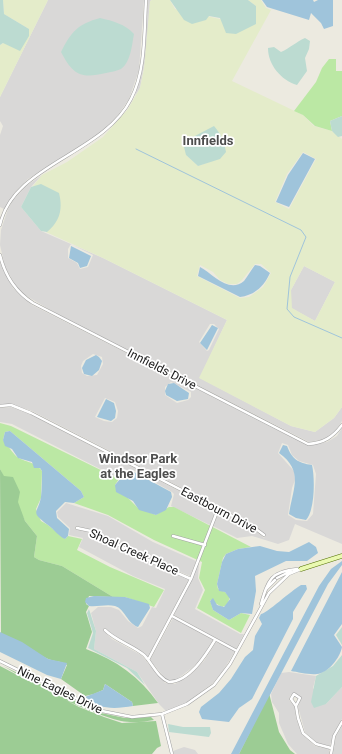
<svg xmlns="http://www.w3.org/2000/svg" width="342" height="754" viewBox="0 0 342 754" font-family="Roboto,sans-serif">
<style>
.residential{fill:#d9d8d7;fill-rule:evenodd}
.farmland{fill:#e4ecca;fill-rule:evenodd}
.grass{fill:#bbe8a4}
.forest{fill:#9ccc94}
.wetland{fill:#bcdbd1}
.water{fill:#9fc4db}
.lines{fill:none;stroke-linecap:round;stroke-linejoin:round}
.stream{stroke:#9fc4db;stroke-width:1}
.street-casing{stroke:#a2a2a2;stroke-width:3.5}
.secondary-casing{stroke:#526f04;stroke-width:5}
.street{stroke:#fff;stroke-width:2.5}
.secondary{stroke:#eaf9b1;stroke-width:4}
.labels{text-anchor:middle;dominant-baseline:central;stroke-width:3.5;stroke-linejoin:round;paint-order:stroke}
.street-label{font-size:12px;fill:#1b1b1b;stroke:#fff}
.neighbourhood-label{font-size:13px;font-weight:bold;fill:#4e4e4e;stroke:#fff}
</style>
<rect width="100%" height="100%" fill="#eceae0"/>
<path class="residential" d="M48,0H144L139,70L129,99L112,124L94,137L28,179L15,192L4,209L0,207V135L3,126L0,121V97Z
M148,0H152L150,1L147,51L140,88L135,96L142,71Z
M42,175L31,187L21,207L41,231L103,258L227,320L200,378L291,426L315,432L334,418L342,407V421L334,434L325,439L309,442L57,314L25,295L16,286L5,267L0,245L1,230L8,209L13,200L26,186ZM71,244L93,255L88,267L80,269L77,263L68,258V249ZM210,324H214L219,329L209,350L207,351L199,342Z
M0,262L13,288L32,305L308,445L327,442L337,436L342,428V544L295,524L289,540L278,544L252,536L237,538L213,526L219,511L251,527L264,538L266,535L252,524L32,411L11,404H0ZM93,354L102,357L103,364L97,375L87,376L82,373L81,366L83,361ZM171,382L191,392V397L188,400L177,403L165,395V387ZM105,398L115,402L118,411L117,418L112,422L104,421L95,417ZM282,443L288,445L292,455L299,461L313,465L316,474L313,514L307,521L296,520L288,515L292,488L295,480L294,471L278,453Z
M304,266L335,282L315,321L291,308V290Z
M11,407L30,414L216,510L210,525L171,506L174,494L172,492L135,471L126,470L118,478L12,424L0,422V408Z
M66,503L108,516L153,542L196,561L190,576L149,559L92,530L76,526L75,529L91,533L148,562L189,579L148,657L137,649L114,636L105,628L103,630L112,639L141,655L165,683L175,684L190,675L204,661L216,642L235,651L223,671L213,683L186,703L166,711L159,704L137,672L94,649L96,631L91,613L98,607H111L119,610L128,621L138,628L142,626L152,607L156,608L165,589L133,576L79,547L83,538L69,535L70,528L58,517L57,512Z
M199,562L198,578L203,590L195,609L240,634H244L236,649L174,615Z
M173,618L213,640L201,659L193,667L176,680L169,681L164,677L150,660Z
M289,672L316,676L313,688L326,704L342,687V719L333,735L330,746L317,743L305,732L298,707L301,697L294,693L290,696L289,700L295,707L296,718L302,734L315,746L329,749V754H297L288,744L279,723V713L272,702L271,694L281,673Z
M342,726V754H332L336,736Z
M184,747L195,750L198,754H174L173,751Z"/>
<path class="farmland" d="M3,0H48L0,97V45L29,29L4,14Z
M152,0H170L175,9L220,19L256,6L248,0H261L266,8L271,10L232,81L303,115L314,126L332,131L342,139V407L334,418L315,432L291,426L199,378L227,320L103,258L46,232H47L33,186L42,175L67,162L103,137L128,109L140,88L144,69L150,1ZM303,152L316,159L289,209L275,202L287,174ZM186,155L209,162L198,166ZM255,264H261L271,273L263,287L249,297L240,298L197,276L200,265L213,272L220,280L228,284H237L242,280ZM304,266L335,282L315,321L292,308L291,290Z"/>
<path class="grass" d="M329,59H336V71H342V116L330,121L332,131L315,126L303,115L294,111L316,82L322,68Z
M0,423L11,426L119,479L115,485L138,508L156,515L169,507H174L251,547L238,549L226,554L223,558L217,584L218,589L225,592L230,597L227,605L222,607L210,600L213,610L229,620L241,613L250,615L241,633L197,608L205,590L199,578L202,562L154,540L108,515L74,503L84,497L81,491L10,431L5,432L3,440C7,444 11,451 15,455C23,463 34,460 42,471L41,498L36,509L41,521L48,525L65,539L68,536L82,539L77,550L110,567L164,590L154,607L125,597H113L62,566L39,560L34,557L37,536L25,521L0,469Z"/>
<path class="forest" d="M0,469L4,476L13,477L20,492L18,502L25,521L37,536L34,557L39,560L62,566L113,597L89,596L86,604L89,606L86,612L92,632L86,649C116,660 140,677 158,703L133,706L132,702L105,684L103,690L94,694L85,696L61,679L67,665C60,660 53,662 46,658C30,650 17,640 1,634Z
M0,666L79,707L104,717L122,723L156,721L161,746L157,748L152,754H0Z
M3,666L101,713L125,718L151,717L154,720C144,722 131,723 121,721C81,711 38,686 3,666Z
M269,693L279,732L290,750L295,754H239Z"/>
<path class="wetland" d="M0,0H3L4,14L29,29V36L20,51L3,43L0,45Z
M170,0H248L256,6V24L236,34L226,33L220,18L209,16L206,20L192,24L184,20Z
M100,18C113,21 125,24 134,34C132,44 131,62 121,69C117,71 110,72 106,73C81,79 73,75 61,52C71,32 78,24 100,18Z
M305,38L310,41L309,49L305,58L307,71L297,85C281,80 268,65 268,48L274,47L281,52C290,48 296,42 305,38Z
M342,116V136L338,137L332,131L330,121Z
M214,126C221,134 224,141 226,152L220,159L198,166L186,155L184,147L193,137Z
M41,184L59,193C63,209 60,221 47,232L41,231L21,207L31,187Z
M89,609L96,631L94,649L137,672L145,685L127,668L88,648L93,633L87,613Z
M342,627V645L336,635Z
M342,655V687L326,704L314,708L311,702L316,676L333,666Z
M168,724L183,727H210L211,733L209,737L169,732Z"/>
<path class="water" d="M262,0H313L314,2L318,0H333V26L324,29L321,23L311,13L309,20L267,7Z
M303,153L315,159L289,207L276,202L288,175Z
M71,246L91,256L87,266L80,268L78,263L69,258Z
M255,265L260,266L270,273C264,286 255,295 240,297L198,276L200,267C213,274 229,294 244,281C248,276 251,270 255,265Z
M212,325L218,328L207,350L200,343Z
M96,355L99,357L102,361L99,370L92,376L84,374L82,368L86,360Z
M174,383L189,393L188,399L177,401L166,395L165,391L168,384Z
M106,399L114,403L116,411L115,418L111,421L97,417Z
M10,431L81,491L84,497L74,503L65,502L56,511L57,518L69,529L68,536L65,539C58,536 54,529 48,525C29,511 38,514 41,497C42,489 42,480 42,471L40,468H34L32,462L18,458L12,449L5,446L3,440L5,432Z
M283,445L287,446C292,459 298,463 312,465C315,478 315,510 306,520L296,518L289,514C293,488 304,471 279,453Z
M127,471L134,472L171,492L172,497L166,510L156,515L139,510L133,501L116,492L115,485Z
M309,542L316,547L318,553L307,561H286L255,576L256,591L252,614L241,613L229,620L213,610L210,601L213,598L217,605L224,607L230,599L225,592L219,591L217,584L222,562L226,554L238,549L260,546L277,551L289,552Z
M342,561V565L328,584L239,754H231L319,586L331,569Z
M342,572V624L334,635L342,647C340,658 328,673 317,674C309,675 298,672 291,671Z
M301,585H306L307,589L293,612V619L252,699L239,708L229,722L202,719L199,712L201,707L219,693L231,679L245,657L253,650L255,636L262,624L259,618L261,614C266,614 292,590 301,585Z
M94,596L125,597L149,604L150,608L138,627C127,623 125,609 115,606C106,604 98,607 89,606L85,602L86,598Z
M0,632L22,642L48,659L67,663L61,679L47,675L0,652Z
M105,684L132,702L133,706C115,709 99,710 85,697L103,690Z"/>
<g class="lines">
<path class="stream" d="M136,149L301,230L306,237L290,277L287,309L294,317L342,338"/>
<defs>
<path id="street" d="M0,225C13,164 103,155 131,99C146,70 144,32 146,0
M0,255C5,276 16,292 33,303L308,444C324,443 333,437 342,425
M0,406L11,405L31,413L252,526L264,535
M77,528L91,531L148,560L191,579
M173,536L205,545
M277,578L291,571
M266,589L275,580
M261,604C268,580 271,571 297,569
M172,616L237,651
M105,630C116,641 132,645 144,655C152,663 158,678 169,682C189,682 206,655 215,640
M148,660L191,579L218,509
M0,661L102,711L132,717L162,714L187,704L214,685L230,664L269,593L289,574L301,569
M296,706L300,698L294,694L291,699L296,706L298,718L303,733L316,744L331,748
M162,714L172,754
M331,754L334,736L342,722"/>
<path id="secondary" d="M301,569L342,556"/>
</defs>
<use href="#street" class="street-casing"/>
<use href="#secondary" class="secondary-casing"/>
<use href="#street" class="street"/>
<use href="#secondary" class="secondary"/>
</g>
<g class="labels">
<g class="street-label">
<text transform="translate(162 369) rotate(27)">Innfields Drive</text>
<text transform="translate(219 510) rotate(28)">Eastbourn Drive</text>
<text transform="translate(134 552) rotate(24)">Shoal Creek Place</text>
<text transform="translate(60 690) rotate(26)">Nine Eagles Drive</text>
</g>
<g class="neighbourhood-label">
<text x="208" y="140">Innfields</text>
<text x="138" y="458">Windsor Park<tspan x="138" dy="15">at the Eagles</tspan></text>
</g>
</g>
</svg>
